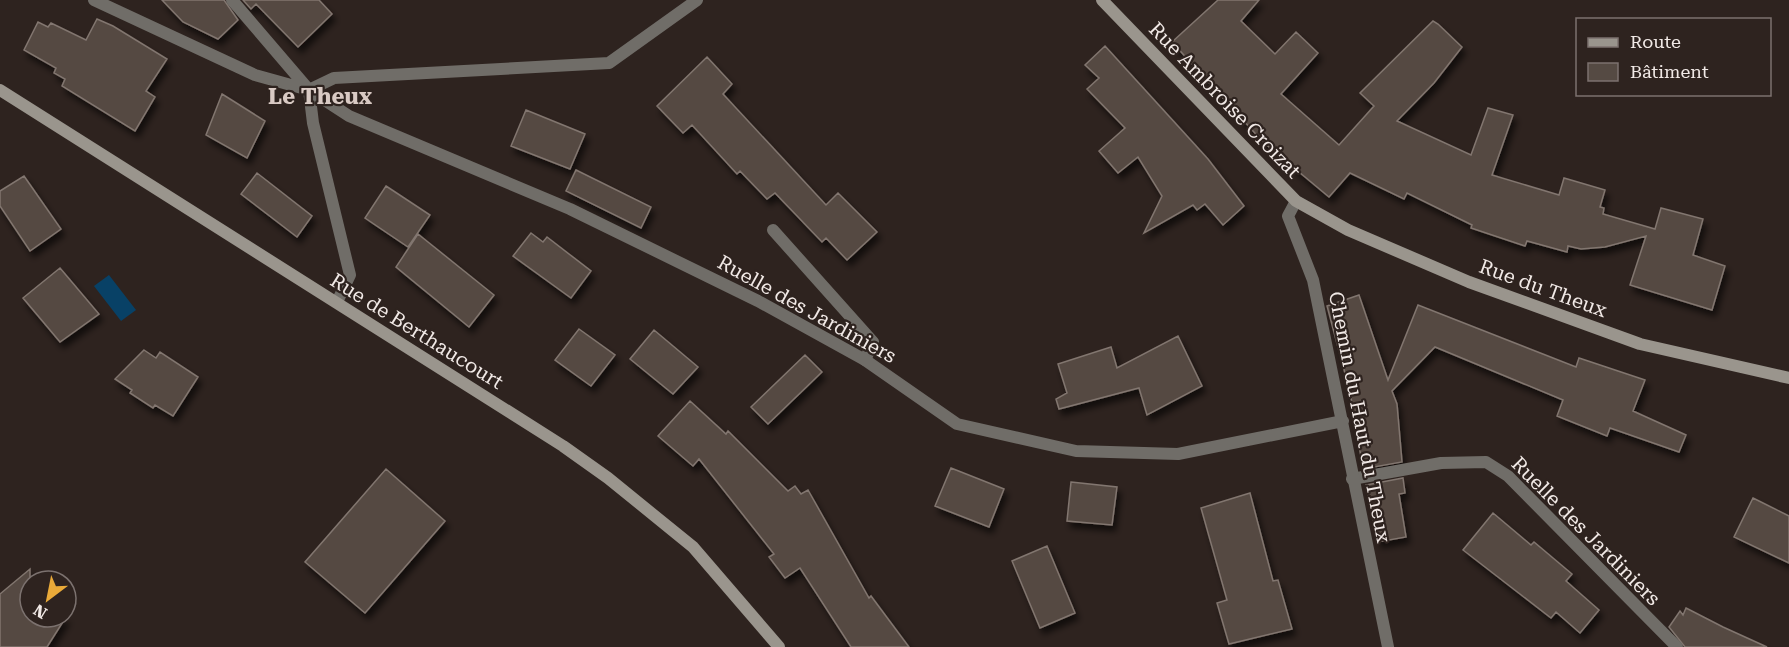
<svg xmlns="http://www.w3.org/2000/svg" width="1789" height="647" viewBox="0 0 1789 647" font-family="'Roboto Serif',serif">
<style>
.water{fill:#084166}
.building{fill:#554a43;stroke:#82766f;stroke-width:1.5;filter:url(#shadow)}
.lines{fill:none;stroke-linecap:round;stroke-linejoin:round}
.service{stroke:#706d68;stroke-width:12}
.minor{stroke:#706d68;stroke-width:12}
.secondary{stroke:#9a958d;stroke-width:12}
.labels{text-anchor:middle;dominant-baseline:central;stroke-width:4.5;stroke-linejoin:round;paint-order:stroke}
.street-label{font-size:20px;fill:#f1e9e6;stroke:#2e231f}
.quarter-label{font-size:22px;font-weight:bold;fill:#d9cac4;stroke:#2e231f}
</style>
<defs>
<filter id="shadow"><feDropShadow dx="3.5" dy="6" stdDeviation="3" flood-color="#0009"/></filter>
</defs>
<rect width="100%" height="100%" fill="#2e231f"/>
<path class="water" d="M109,275L136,310L121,321L94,286Z"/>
<path class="building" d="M162,0H224L238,20L218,39L183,22Z
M243,0H319L332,14L298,47L256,4L251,9Z
M1218,0H1259L1241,21L1275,54L1296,32L1318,53L1281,94L1339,145L1374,106L1360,93L1433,21L1438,24L1462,47L1434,83L1397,121L1471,155L1488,108L1513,115L1492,175L1559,195L1564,178L1605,190L1600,207L1604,208L1603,214L1655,229L1661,208L1703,219L1693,255L1725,266L1712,310L1630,285L1646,236L1605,247L1581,249L1568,246L1567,252L1527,241L1525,246L1471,228L1472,225L1407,193L1404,199L1350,173L1329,197L1263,142L1172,42Z
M97,19L113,26L167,59L146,91L155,97L135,131L62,86L65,79L54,73L56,68L24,50L38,22L48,27L51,23L86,40Z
M1105,46L1208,159L1244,206L1223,225L1205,204L1197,210L1193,205L1144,233L1162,196L1138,157L1118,173L1099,151L1125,128L1087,89L1099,78L1085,65Z
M707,57L732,84L723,94L826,205L838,193L877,232L847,260L826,238L822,242L775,193L767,199L740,171L737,174L692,125L683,133L657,106Z
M222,94L265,121L247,158L206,135Z
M526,110L585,134L570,169L511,146Z
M576,170L651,207L641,228L566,191Z
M257,173L312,216L297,237L241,194Z
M24,176L61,229L30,251L0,206V191Z
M386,186L430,215L408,247L365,218Z
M531,233L543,242L547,237L591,271L571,298L513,256Z
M418,234L494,295L469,327L396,267Z
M60,268L99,314L60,342L23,298Z
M1359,295L1388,380L1418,305L1576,367L1579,358L1645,380L1633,411L1686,435L1679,452L1610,428L1607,436L1557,416L1563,400L1435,347L1392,391L1397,404L1402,462L1363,469L1350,392L1327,306Z
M579,329L615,355L591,386L555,360Z
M654,330L698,367L673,394L630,359Z
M1178,336L1202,386L1147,415L1139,388L1059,409L1056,399L1067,393L1058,364L1111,347L1117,368Z
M144,350L156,358L160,352L198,377L173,416L155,405L153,408L130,393L132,390L115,379Z
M805,355L822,372L768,424L751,407Z
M690,401L726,434L728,431L788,491L795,486L801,494L808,490L869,598L871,596L909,647H851L800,568L785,578L769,557L774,554L699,459L693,466L658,436Z
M951,468L1004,489L989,527L935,506Z
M386,469L445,521L365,613L305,562Z
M1403,478L1405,493L1399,494L1406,537L1378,542L1366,485Z
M1071,482L1117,487L1112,525L1067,521Z
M1250,493L1273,581L1278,580L1292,629L1229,644L1217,603L1227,600L1201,508Z
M1753,498L1789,516V563L1734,537Z
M1493,513L1531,545L1534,542L1572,574L1566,581L1599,610L1580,633L1556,612L1551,618L1463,550Z
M1047,546L1075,613L1040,628L1012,561Z
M30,569V617H66L47,647H0V594Z
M1686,608L1723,627L1767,647H1685L1669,627L1680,611L1683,615Z"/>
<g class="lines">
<path class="service" d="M773,230L873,342L865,360
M1352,479L1441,463L1486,462L1508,476L1677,647"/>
<path class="minor" d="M94,0L255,75L309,90L349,116L570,209L758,301L865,360L957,424L1076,451L1178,454L1343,421
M232,0L309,90L313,123L350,275L337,302
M309,90L334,78L609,63L697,0
M1296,201L1288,216L1313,280L1388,647"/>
<path class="secondary" d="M1102,0L1296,201L1348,230L1469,282L1640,344L1789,378
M0,90L563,446L608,478L693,547L779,647"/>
</g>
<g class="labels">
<g class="street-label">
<text transform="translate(1225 100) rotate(46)">Rue Ambroise Croizat</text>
<text transform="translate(1543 288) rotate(20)">Rue du Theux</text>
<text transform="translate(807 309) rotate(29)">Ruelle des Jardiniers</text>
<text transform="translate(417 331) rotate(32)">Rue de Berthaucourt</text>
<text transform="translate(1360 417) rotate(79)">Chemin du Haut du Theux</text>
<text transform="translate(1586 531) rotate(45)">Ruelle des Jardiniers</text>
</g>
<g class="quarter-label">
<text x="320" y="96">Le Theux</text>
</g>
</g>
<rect x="1576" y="18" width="195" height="78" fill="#2e231f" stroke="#7c726f" stroke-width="1.5"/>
<rect x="1588" y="38" width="30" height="9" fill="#9a958d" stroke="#7c726f" stroke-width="1.5"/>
<text x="1630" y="48" font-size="18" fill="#f1e9e6">Route</text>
<rect x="1588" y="63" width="30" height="18" fill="#554a43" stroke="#7c726f" stroke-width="1.5"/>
<text x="1630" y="78" font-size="18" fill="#f1e9e6">Bâtiment</text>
<g transform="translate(48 599) rotate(212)"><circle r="28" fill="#2e231f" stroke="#7c726f" stroke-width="1.5"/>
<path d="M0-4.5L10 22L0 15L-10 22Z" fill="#eaaa39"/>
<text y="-9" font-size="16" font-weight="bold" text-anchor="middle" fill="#f1e9e6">N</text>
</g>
</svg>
